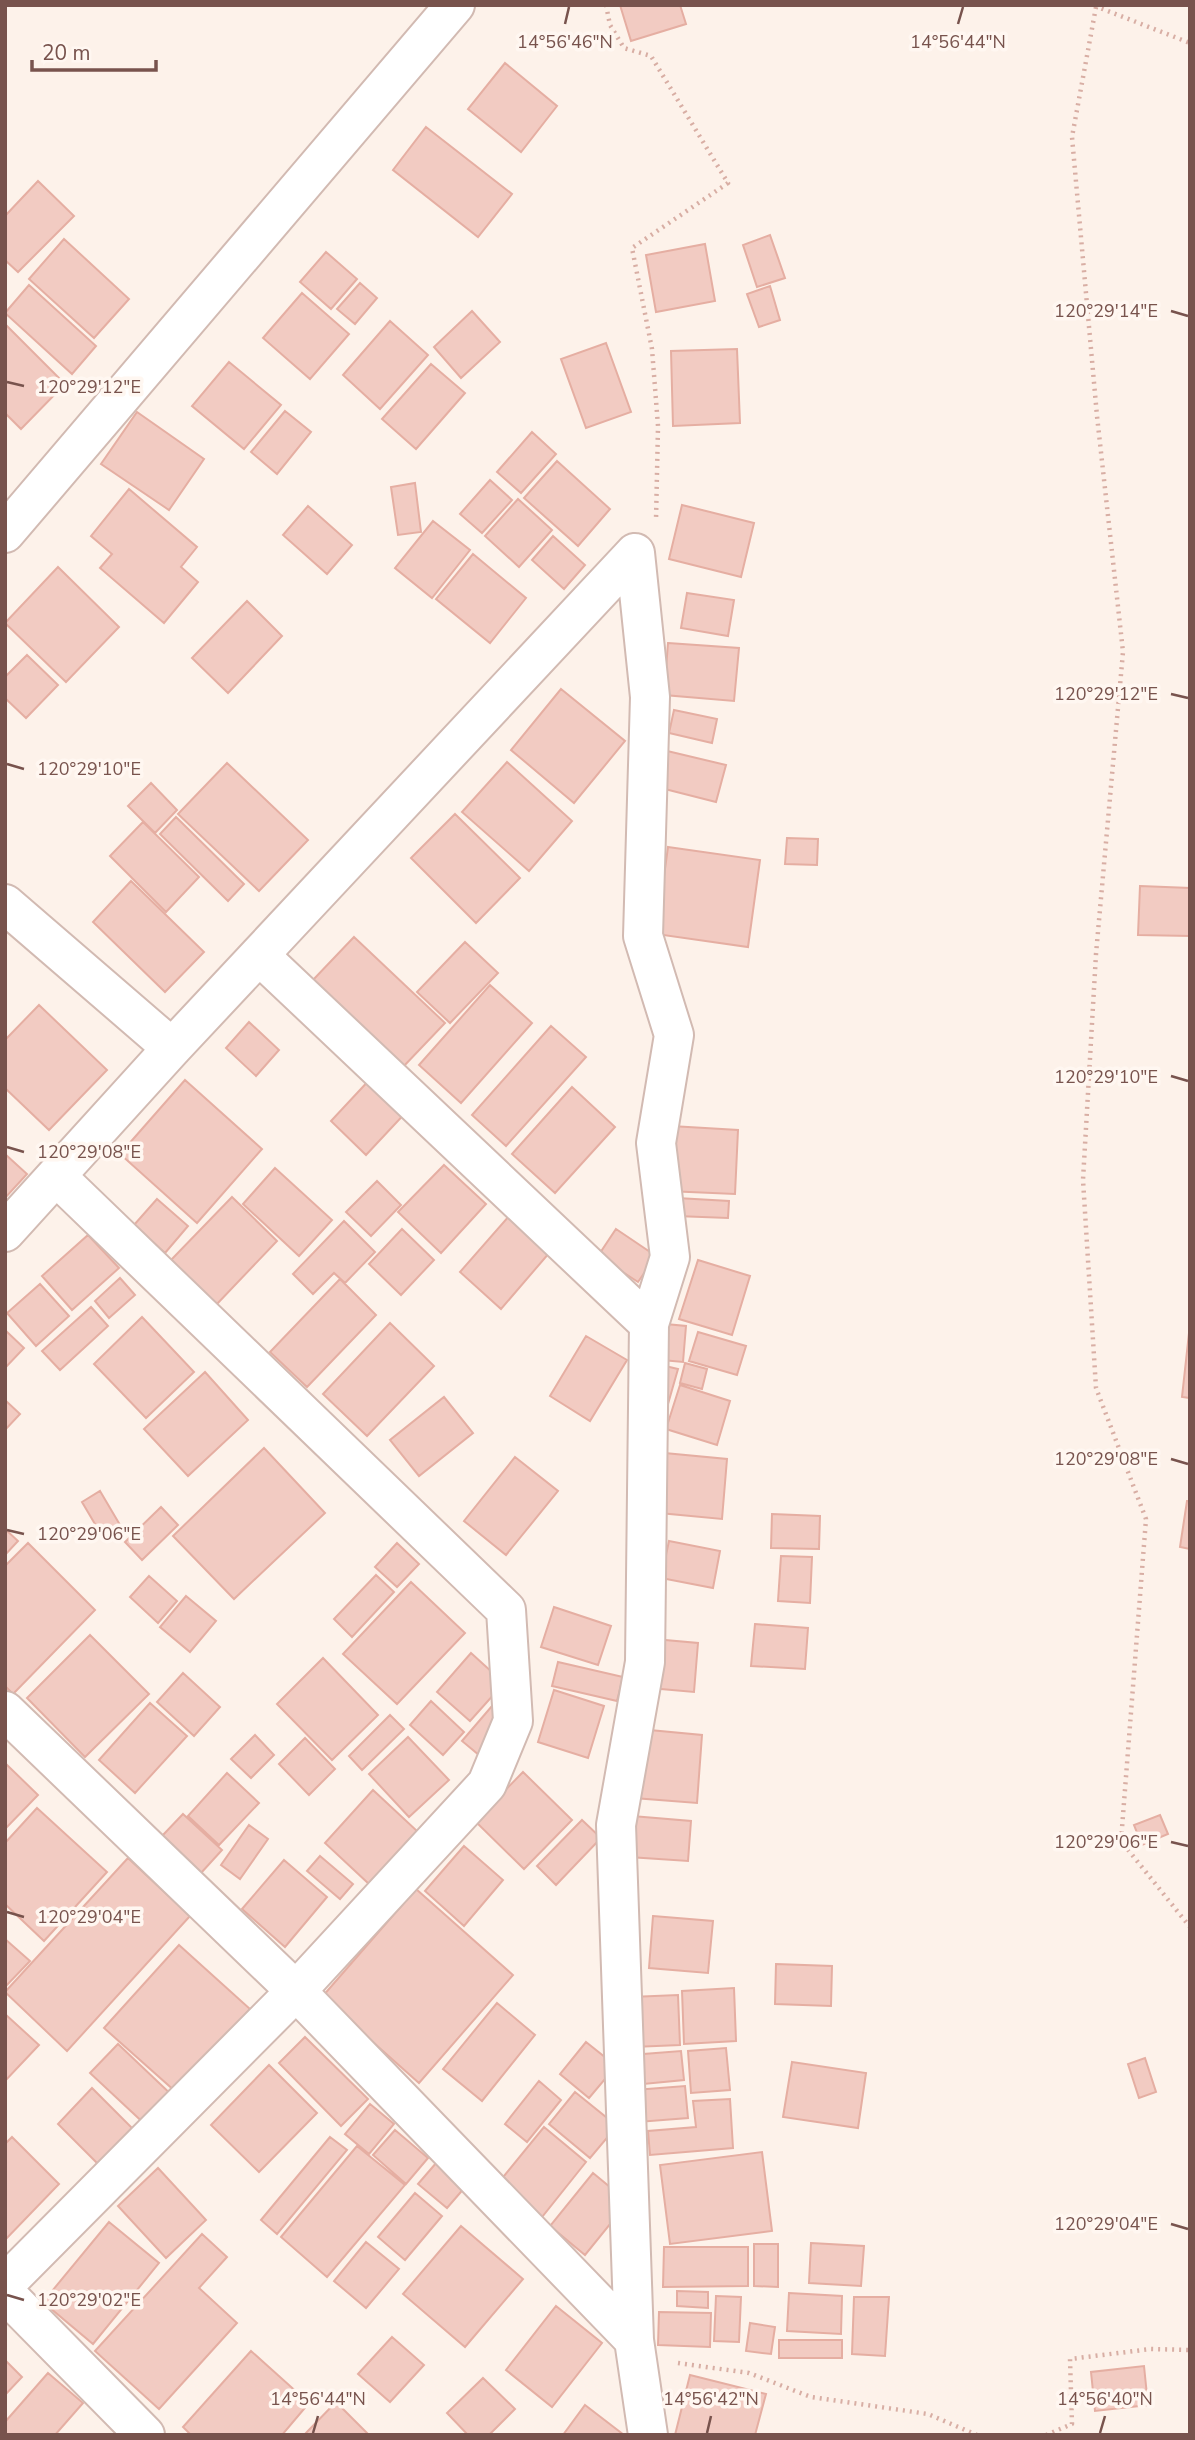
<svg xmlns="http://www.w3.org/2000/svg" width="1195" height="2440" viewBox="0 0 1195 2440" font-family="'Nunito Sans',sans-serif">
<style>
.building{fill:#f2cbc2;stroke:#e5aea2;stroke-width:2}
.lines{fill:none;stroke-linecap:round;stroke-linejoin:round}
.street-casing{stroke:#d2bab2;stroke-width:42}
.path{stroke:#d8aea4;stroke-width:4.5;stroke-dasharray:2 5;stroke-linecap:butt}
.street{stroke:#fff;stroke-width:38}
.ticks{fill:none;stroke:#78534d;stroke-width:2.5}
.ticks-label{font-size:18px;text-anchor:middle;fill:#78534d;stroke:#fff7f1;stroke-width:7;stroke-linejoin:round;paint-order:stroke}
</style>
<rect width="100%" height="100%" fill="#fdf2ea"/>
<path class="building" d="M620,5H680L686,24L631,41Z
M505,63L557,106L521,152L468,109Z
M426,127L512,194L478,237L393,170Z
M38,181L74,216L18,272L5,260V216Z
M770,235L785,278L757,287L743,245Z
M64,239L129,299L94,338L29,279Z
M705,244L715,301L656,312L646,255Z
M326,252L357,279L331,309L300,282Z
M360,283L377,298L355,324L337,309Z
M29,285L96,346L72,374L5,313Z
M770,286L780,320L759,327L747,294Z
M302,293L349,334L310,379L263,338Z
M472,311L500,342L461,378L434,347Z
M390,321L428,355L380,409L343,375Z
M5,324L65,384L21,429L5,413Z
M606,343L631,412L586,428L561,359Z
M737,349L740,423L673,426L671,351Z
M229,362L281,405L244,449L192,406Z
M431,364L465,393L416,449L382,419Z
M285,411L311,432L277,474L251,452Z
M137,412L204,459L169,510L101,464Z
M532,432L556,454L521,493L497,472Z
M557,461L610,509L578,546L524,498Z
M490,480L512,500L482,533L460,514Z
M415,483L421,532L398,535L391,487Z
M129,489L197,547L181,567L198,582L164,623L100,568L112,554L91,536Z
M518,499L552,530L519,567L485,536Z
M682,505L754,523L741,577L669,559Z
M308,506L352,545L327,574L283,535Z
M433,521L470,550L432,598L395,568Z
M553,536L585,565L564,589L532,560Z
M473,554L526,598L490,643L436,599Z
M58,567L119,627L66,682L5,623Z
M687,593L734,600L728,636L681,628Z
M247,601L282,636L228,693L192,658Z
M668,643L739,648L734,701L664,695Z
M27,655L58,685L26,718L5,698V677Z
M561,689L625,741L574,803L511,750Z
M674,710L717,719L712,743L669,733Z
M663,750L726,765L716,802L653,786Z
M507,762L572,821L529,871L462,812Z
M227,763L308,840L259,891L178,814Z
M151,783L177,810L155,833L128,806Z
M455,814L520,878L476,923L411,858Z
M176,817L244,884L228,901L160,834Z
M143,822L199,877L166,912L110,856Z
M787,838L818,839L817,865L785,864Z
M668,847L760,860L748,947L656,934Z
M131,881L204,952L165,992L93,922Z
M1140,886L1190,888V936L1138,935Z
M354,937L445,1023L402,1068L312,981Z
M465,942L498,973L450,1023L417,992Z
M490,985L532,1023L461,1103L419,1065Z
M39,1005L107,1070L49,1130L5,1088V1040Z
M249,1022L279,1050L256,1076L226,1048Z
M551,1026L586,1057L506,1146L472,1115Z
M373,1076L409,1109L366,1155L331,1121Z
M185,1080L262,1149L197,1223L120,1154Z
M572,1087L615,1127L555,1193L512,1154Z
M671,1126L738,1130L735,1194L667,1191Z
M5,1154L27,1174L5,1198Z
M444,1165L486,1204L441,1253L398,1212Z
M275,1168L332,1220L299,1256L243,1204Z
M377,1181L401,1205L371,1236L346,1212Z
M232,1197L277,1241L216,1305L171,1260Z
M677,1198L729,1201L728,1218L676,1216Z
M157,1199L188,1226L165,1253L134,1225Z
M510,1215L550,1252L501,1309L460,1272Z
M344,1221L375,1252L345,1283L334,1273L313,1294L293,1274Z
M402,1229L434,1260L401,1295L369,1264Z
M616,1229L656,1256L638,1282L598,1256Z
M88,1235L119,1268L72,1310L42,1276Z
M698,1260L750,1276L732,1335L679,1319Z
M120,1278L135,1295L109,1318L95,1301Z
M340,1279L376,1315L307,1387L270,1352Z
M40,1284L69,1316L36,1346L7,1313Z
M91,1307L108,1326L60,1370L42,1351Z
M142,1317L194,1372L146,1418L94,1364Z
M390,1323L434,1366L367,1436L323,1394Z
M655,1323L686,1326L683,1362L651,1359Z
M5,1330L24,1348L5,1368Z
M698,1332L746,1346L737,1375L689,1361Z
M1189,1333H1190V1398L1182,1397Z
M586,1336L627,1360L590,1421L550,1396Z
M685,1363L707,1369L702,1389L680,1383Z
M661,1365L678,1369L668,1404L652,1400Z
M205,1372L248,1420L188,1476L144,1429Z
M680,1385L730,1401L717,1445L666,1429Z
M444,1397L473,1433L419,1476L390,1440Z
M5,1400L20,1414L5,1430Z
M264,1448L325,1513L234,1599L173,1536Z
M654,1452L727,1459L722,1519L649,1512Z
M515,1457L558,1491L506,1555L464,1521Z
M100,1491L123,1530L105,1541L82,1502Z
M1187,1501H1190V1549L1180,1547Z
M161,1507L178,1525L142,1560L125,1542Z
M772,1514L820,1516L819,1549L771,1548Z
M5,1529L18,1541L5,1555Z
M669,1541L720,1551L713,1588L661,1578Z
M28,1543L95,1610L13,1694L5,1686V1566Z
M397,1543L419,1564L397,1587L375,1567Z
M781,1556L812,1557L810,1603L778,1601Z
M376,1575L394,1592L352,1637L334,1619Z
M149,1576L177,1601L158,1623L130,1597Z
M411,1582L465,1633L397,1704L343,1654Z
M186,1596L216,1621L190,1652L160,1627Z
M554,1607L611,1626L598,1665L541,1647Z
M755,1624L808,1628L805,1669L751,1666Z
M90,1635L149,1694L85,1757L27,1698Z
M654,1639L698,1643L694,1692L650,1688Z
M471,1653L504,1683L470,1721L437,1692Z
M323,1658L378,1715L332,1760L277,1704Z
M558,1662L623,1677L617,1701L552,1686Z
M183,1673L220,1707L194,1736L157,1702Z
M554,1690L604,1706L588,1758L538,1742Z
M431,1701L464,1732L443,1755L410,1725Z
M150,1703L187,1736L135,1793L99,1760Z
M492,1706L509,1721L479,1755L462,1741Z
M390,1715L404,1729L362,1770L349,1756Z
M639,1729L702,1735L697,1803L634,1798Z
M255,1735L274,1755L251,1778L231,1759Z
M408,1737L449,1780L409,1817L369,1774Z
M305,1738L335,1769L309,1795L279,1764Z
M5,1763L38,1795L5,1829Z
M523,1772L572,1820L524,1869L475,1821Z
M227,1773L259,1803L219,1845L188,1816Z
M373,1790L417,1831L369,1884L325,1843Z
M37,1808L107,1872L44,1941L5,1904V1843Z
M183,1814L222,1850L201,1873L162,1836Z
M1160,1815L1168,1834L1142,1845L1134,1825Z
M632,1816L691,1821L688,1861L629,1857Z
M582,1820L601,1838L556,1885L537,1866Z
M249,1825L268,1839L240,1879L221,1865Z
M464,1846L503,1880L464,1926L425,1891Z
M320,1856L353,1884L340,1899L307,1871Z
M128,1858L190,1916L67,2051L5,1992Z
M284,1860L327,1897L285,1947L242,1909Z
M416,1889L513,1975L419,2083L322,1997Z
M653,1916L713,1921L708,1973L649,1968Z
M5,1939L30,1961L5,1987Z
M179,1945L250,2009L176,2092L104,2028Z
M776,1964L832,1966L831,2006L775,2004Z
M734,1988L736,2041L684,2044L682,1991Z
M678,1995L680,2045L633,2047L631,1997Z
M497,2003L535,2035L482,2101L443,2069Z
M5,2014L39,2045L5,2081Z
M305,2037L368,2099L341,2126L279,2063Z
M586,2042L616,2066L589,2098L560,2074Z
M118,2044L176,2099L149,2128L90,2073Z
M726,2048L730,2090L691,2093L688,2051Z
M681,2051L684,2080L633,2085L631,2055Z
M1145,2058L1156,2092L1139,2098L1128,2064Z
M792,2062L866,2073L858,2128L783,2117Z
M269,2065L317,2113L259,2172L211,2125Z
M539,2081L561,2100L527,2142L505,2124Z
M685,2086L688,2118L638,2122L635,2090Z
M92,2088L132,2128L98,2164L58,2124Z
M575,2092L617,2126L590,2158L549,2124Z
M730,2099L733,2148L650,2155L648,2131L696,2127L693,2101Z
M370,2104L394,2124L369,2154L345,2134Z
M544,2127L586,2162L538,2222L495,2187Z
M395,2130L428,2158L406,2184L373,2155Z
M12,2137L59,2184L5,2240V2144Z
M330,2137L347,2150L277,2234L261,2220Z
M357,2146L405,2185L327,2277L281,2237Z
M762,2152L772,2231L670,2244L660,2165Z
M437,2162L466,2186L447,2208L418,2184Z
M158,2168L206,2220L166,2258L118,2206Z
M593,2173L628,2202L585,2255L550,2226Z
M415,2193L442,2216L405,2260L378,2237Z
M109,2222L159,2263L93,2344L43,2302Z
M461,2226L523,2279L465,2347L403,2294Z
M202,2234L227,2257L199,2288L237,2323L159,2409L95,2351Z
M366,2242L399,2269L366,2308L334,2281Z
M811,2243L864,2246L861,2286L809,2283Z
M754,2244H778V2287L754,2286Z
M664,2247H748V2286L663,2287Z
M677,2291L708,2292V2308L677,2306Z
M789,2293L842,2296L841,2334L787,2331Z
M716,2296L741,2297L739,2342L714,2341Z
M854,2297H889L885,2356L852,2354Z
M556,2306L602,2343L552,2407L506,2370Z
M659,2312L711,2313L710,2347L658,2345Z
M750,2323L775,2327L771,2354L746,2351Z
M392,2337L424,2365L390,2402L358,2374Z
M779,2340H842V2358H779Z
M251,2351L309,2403L282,2435H191L183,2427Z
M5,2360L22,2377L5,2395Z
M1144,2366L1148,2405L1095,2411L1091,2372Z
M48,2373L83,2403L55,2435H5V2422Z
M690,2375L766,2394L755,2435H675Z
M483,2378L515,2409L489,2435H468L447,2413Z
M336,2402L369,2435H304Z
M585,2405L624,2435H563Z"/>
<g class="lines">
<defs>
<path id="street" d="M5,533L455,5
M635,553L650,697L643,936L674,1035L656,1143L670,1257L649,1324L645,1662L616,1825L634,2340L648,2435
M5,904L172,1048
M259,955L649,1324
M5,1232L172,1048L635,553
M5,1711L296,1991L634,2340
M5,2284L296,1991L487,1784L513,1721L506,1610L56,1176
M5,2293L145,2435"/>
</defs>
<use href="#street" class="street-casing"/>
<path class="path" d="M606,5L610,25L624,48L651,56L728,183L632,248L652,349L658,426L656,520
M1095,6L1190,43
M1096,7L1072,137L1097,416L1123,652L1096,954L1083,1180L1096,1388L1146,1519L1121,1841L1190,1927
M678,2363L749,2373L811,2397L928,2414L977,2435
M1046,2435L1072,2424L1070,2359L1151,2349L1190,2350"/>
<use href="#street" class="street"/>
</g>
<path class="ticks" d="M565,24L569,7M958,24L963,7M1171,311L1188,316M7,382L24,386M1171,694L1188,698M7,764L24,769M1171,1076L1188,1081M7,1147L24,1152M1171,1459L1188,1464M7,1530L24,1534M1171,1842L1188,1846M7,1912L24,1917M1171,2224L1188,2229M7,2295L24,2300M313,2433L318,2416M707,2433L711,2416M1100,2433L1105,2416"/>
<g class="ticks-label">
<text x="565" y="48">14°56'46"N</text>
<text x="958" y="48">14°56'44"N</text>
<text x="1106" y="317">120°29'14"E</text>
<text x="89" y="393">120°29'12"E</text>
<text x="1106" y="700">120°29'12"E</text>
<text x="89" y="775">120°29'10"E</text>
<text x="1106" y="1083">120°29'10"E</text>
<text x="89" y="1158">120°29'08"E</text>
<text x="1106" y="1465">120°29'08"E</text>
<text x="89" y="1540">120°29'06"E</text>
<text x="1106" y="1848">120°29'06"E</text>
<text x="89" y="1923">120°29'04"E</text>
<text x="1106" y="2230">120°29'04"E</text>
<text x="89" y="2306">120°29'02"E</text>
<text x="318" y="2405">14°56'44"N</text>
<text x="711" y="2405">14°56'42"N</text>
<text x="1105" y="2405">14°56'40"N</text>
</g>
<rect width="1195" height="2440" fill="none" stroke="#78534d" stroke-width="14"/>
<path d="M32 60v10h124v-10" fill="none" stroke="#78534d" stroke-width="3.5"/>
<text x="42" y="60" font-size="21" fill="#78534d" stroke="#fff7f1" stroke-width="5" paint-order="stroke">20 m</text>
</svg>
